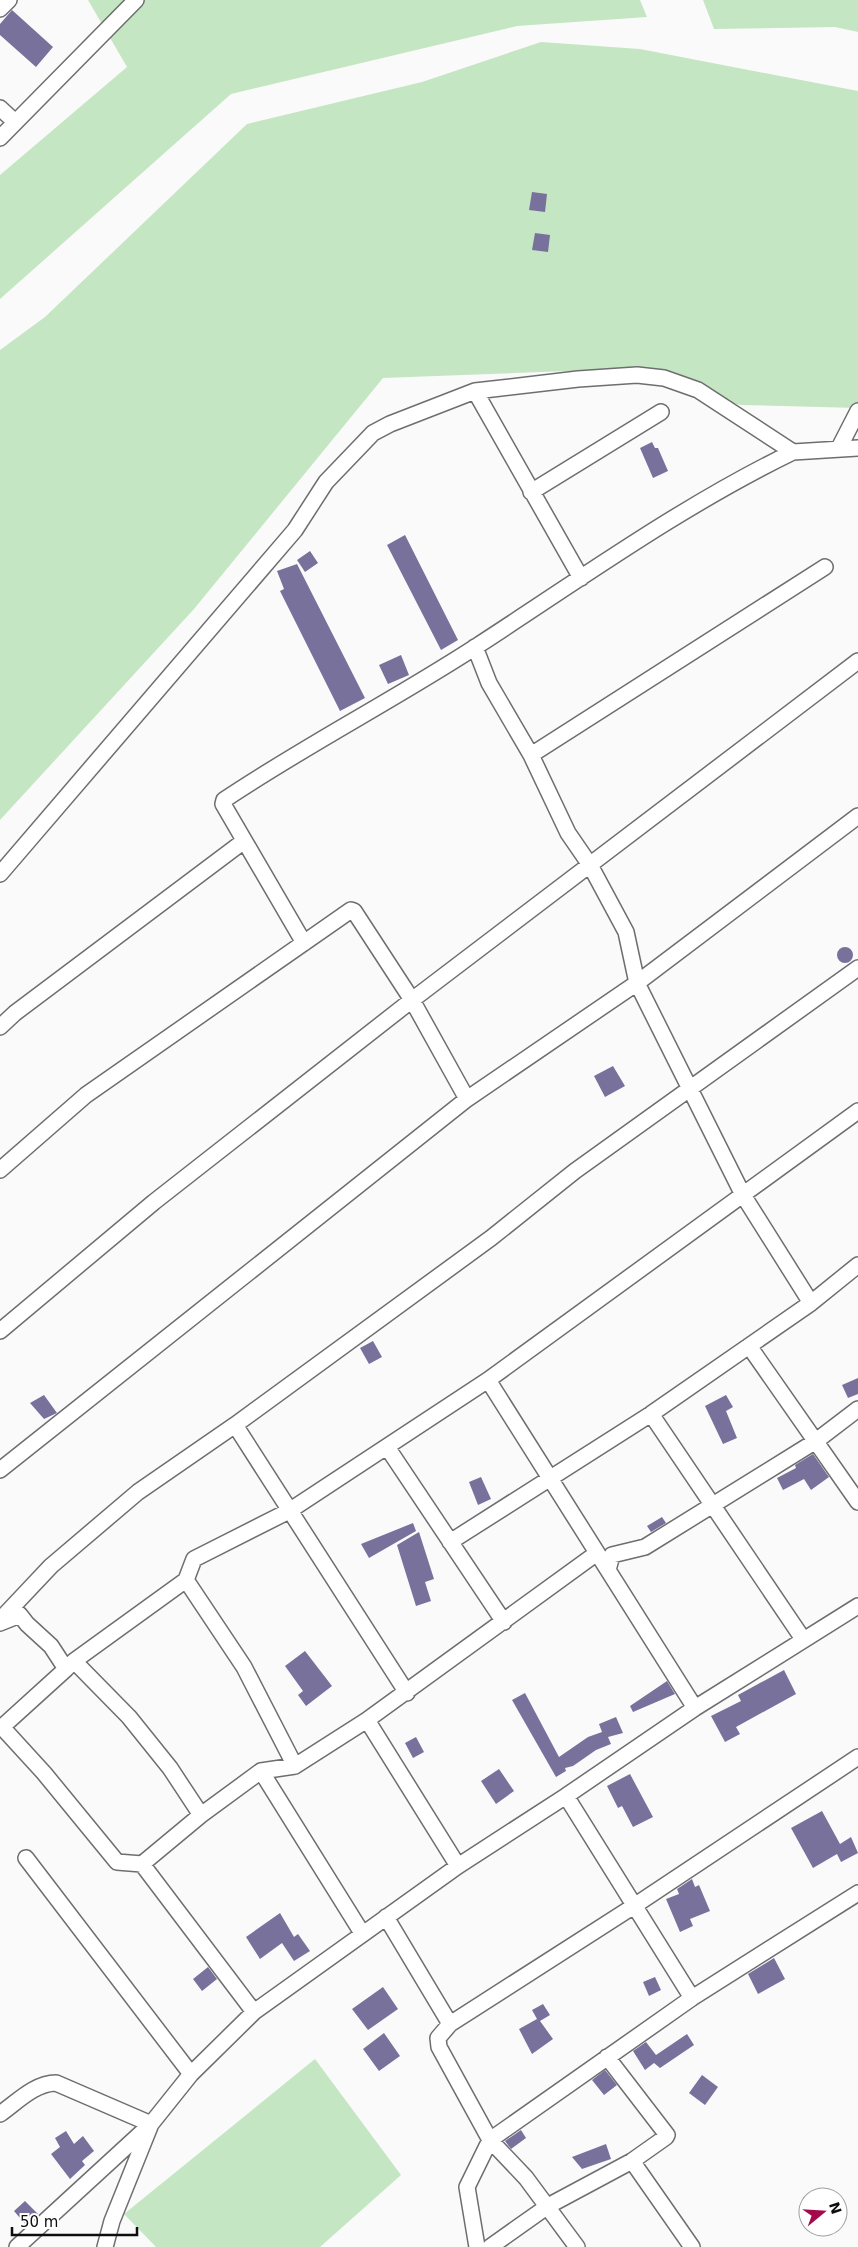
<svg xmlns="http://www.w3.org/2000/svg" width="858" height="2247" viewBox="0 0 858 2247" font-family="'DejaVu Sans',sans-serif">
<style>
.green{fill:#c5e6c2}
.building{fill:#78719c}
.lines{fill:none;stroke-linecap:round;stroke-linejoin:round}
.street-casing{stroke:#6e6e70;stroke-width:18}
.street{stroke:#fff;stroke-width:15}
</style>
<rect width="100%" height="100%" fill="#fafafb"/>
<path class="green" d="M88,0H640L647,17L517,26L231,94L0,299V175L127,67Z
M703,0H858V32L835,27L714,29Z
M541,42L640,49L858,91V408L741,405L594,370L383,378L194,609L0,820V350L45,317L247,124L422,82Z
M315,2059L401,2175L320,2247H156L124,2214Z"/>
<path class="building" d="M12,10L53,47L36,67L0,35V24Z
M532,192L547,194L545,212L529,210Z
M535,233L550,235L548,252L532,250Z
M652,442L655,448H658L668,471L653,478L640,448Z
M405,535L458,640L441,650L387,545Z
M310,551L318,563L305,572L297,560Z
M297,564L365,698L340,711L280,591L284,589L277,571Z
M401,655L409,675L388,684L379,665Z
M837 955a8 8 0 1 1 16 0a8 8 0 1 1-16 0Z
M613,1066L625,1086L605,1097L594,1076Z
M373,1341L382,1357L369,1364L360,1348Z
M858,1378V1394L848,1398L842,1385Z
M44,1395L57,1413L44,1419L30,1403Z
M726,1395L733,1407L726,1411L737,1438L723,1444L705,1406Z
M813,1454L829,1477L811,1490L804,1479L783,1490L777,1478L796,1468L795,1465Z
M481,1477L491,1499L478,1505L469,1482Z
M662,1517L666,1523L651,1532L647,1526Z
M413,1523L416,1531L369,1558L361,1544Z
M419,1532L434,1579L425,1582L431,1601L416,1606L397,1545Z
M305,1651L332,1686L306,1706L298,1695L303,1691L285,1666Z
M784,1670L796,1694L736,1727L740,1734L725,1742L711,1716L741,1701L738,1695Z
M667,1681L675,1694L633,1712L630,1706Z
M525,1693L559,1757L588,1737L602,1732L599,1724L616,1717L623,1733L608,1737L611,1744L596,1750L573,1766L565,1768L566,1771L556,1777L512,1700Z
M416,1737L424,1752L413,1758L405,1743Z
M499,1769L514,1791L496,1804L481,1781Z
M630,1774L653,1817L633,1827L622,1806L618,1808L607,1786Z
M822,1811L840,1844L851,1837L858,1853L841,1862L837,1854L813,1868L791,1828Z
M692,1879L695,1887L699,1885L710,1911L690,1919L693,1926L680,1932L666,1899L679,1894L677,1889Z
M280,1913L294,1937L298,1934L310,1951L294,1961L282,1943L260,1959L246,1937Z
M774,1958L785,1979L758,1994L748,1974Z
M208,1967L217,1979L202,1991L193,1979Z
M655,1977L661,1990L649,1996L643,1982Z
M383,1987L398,2009L368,2030L352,2009Z
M543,2004L550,2015L540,2021L553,2039L532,2054L519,2029L537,2019L532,2010Z
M384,2033L400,2056L379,2071L363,2049Z
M687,2034L694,2045L660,2068L654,2063L645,2070L633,2051L646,2042L656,2055Z
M605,2070L617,2085L604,2095L592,2080Z
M702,2075L718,2087L705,2105L689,2093Z
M521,2130L526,2138L511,2149L505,2141Z
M66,2131L74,2144L83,2136L94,2151L82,2161L85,2165L70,2179L51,2154L60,2147L55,2138Z
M606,2144L611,2159L582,2169L572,2157Z
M25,2201L38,2214L26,2225L14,2211Z"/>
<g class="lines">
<defs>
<path id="street" d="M0,9L9,0
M0,108L15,122
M0,138L136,0
M475,391L581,578
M839,448L858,411
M531,492L661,412
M475,647L489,683L531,755L568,833L590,865L626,932L637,983L743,1195L811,1303
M531,755L825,567
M0,874L295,530L326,482L373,433L390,424L475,391L484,390L578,379L637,375L664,378L698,390L793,452L858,448
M304,943L223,804L224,800C306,745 394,700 477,646C579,580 683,505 793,452
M0,1027L15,1013L244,841
M0,1170L86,1095L351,910L354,911L412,1000L467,1099
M0,1331L154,1202L412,1000L858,661
M749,1346L858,1502
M488,1380L695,1708
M651,1414L803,1639
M235,1425L407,1693
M387,1447L504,1622
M0,1470L467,1099L637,983L858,816
M450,1542L651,1414L811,1303L858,1265
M608,1570L612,1555L645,1547L816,1441L858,1409
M186,1580L244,1667L295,1766
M0,1620L51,1566L138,1492L235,1425L491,1238L575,1171L858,968
M0,1623L20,1615L27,1624L51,1646L66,1669L74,1661L129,1717L170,1768L201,1815
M74,1661L186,1580L194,1559L289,1511L488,1380L858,1111
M66,1669L2,1727L44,1773L117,1862L142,1864L254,2012
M367,1720L458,1866
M261,1771L362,1933
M566,1796L692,1998
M26,1858L191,2074
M142,1864L201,1815L261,1771L295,1766L367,1720L597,1553
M386,1917L450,2024L438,2038L439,2047L490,2140L526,2178L577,2247
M450,2024L634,1906L858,1757
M0,2114C17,2102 35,2083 56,2083L151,2124L17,2247
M632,2161L692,2247
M105,2247L112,2221L151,2124L191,2074L254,2012L458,1866L566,1796L695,1708L858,1606
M477,2247L467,2187L490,2140L692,1998L858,1893
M490,2247L548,2206L632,2161L666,2137L667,2135L607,2057"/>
</defs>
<use href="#street" class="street-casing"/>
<use href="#street" class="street"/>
</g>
<g transform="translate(823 2212) rotate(72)"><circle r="24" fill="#ffffff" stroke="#9f9f9f"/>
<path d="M0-4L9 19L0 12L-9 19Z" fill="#a20a4b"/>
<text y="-8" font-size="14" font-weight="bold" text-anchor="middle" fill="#0e0e0e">N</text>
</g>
<path d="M12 2227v8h125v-8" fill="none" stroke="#0e0e0e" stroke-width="2.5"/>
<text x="20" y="2227" font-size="15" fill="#0e0e0e" stroke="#ffffff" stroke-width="4" paint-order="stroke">50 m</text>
</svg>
